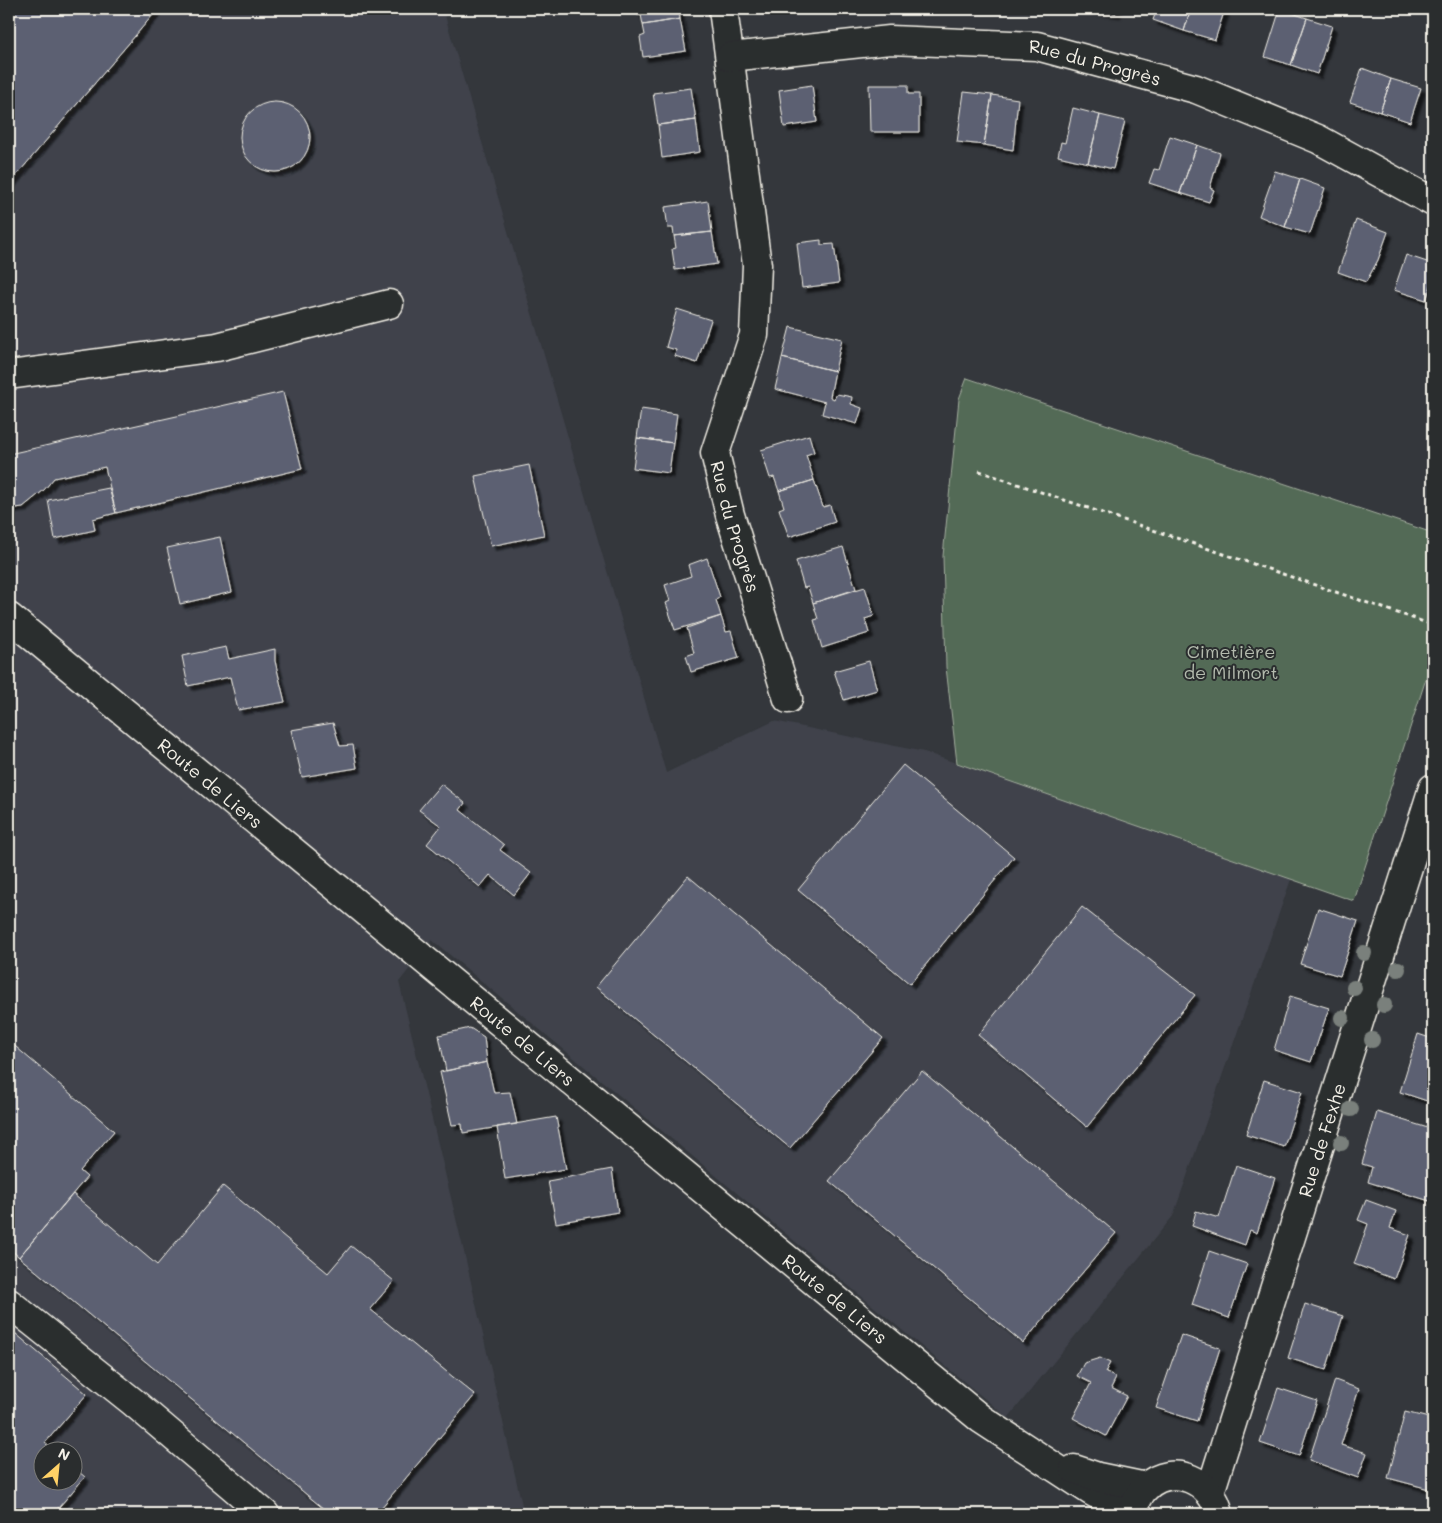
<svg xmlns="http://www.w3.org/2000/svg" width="1442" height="1523" viewBox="0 0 1442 1523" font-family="Mali,sans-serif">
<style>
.built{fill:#40434c;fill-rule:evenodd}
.green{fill:#536a56;stroke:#a4ae9f}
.building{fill:#5b6072;stroke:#f4f1e8;filter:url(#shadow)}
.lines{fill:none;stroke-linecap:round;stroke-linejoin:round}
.minor-casing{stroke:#f4f1e8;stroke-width:31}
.path{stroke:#f4f1e8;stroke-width:3;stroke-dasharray:4 4;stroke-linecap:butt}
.minor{stroke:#2a2d2e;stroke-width:28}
.tree{fill:#7a807b}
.labels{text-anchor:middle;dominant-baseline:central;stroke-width:4;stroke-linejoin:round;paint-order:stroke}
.street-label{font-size:18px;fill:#f4f1e8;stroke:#2a2d2e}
.park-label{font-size:18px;fill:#b4bbae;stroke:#2a2d2e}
</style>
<defs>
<filter id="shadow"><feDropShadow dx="4.5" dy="4.5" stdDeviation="1" flood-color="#0009"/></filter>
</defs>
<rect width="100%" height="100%" fill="#34373c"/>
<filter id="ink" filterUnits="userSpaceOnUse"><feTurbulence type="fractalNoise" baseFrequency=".02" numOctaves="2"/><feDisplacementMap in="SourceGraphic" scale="10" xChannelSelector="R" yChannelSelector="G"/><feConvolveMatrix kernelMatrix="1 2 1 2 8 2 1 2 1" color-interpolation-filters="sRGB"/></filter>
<g filter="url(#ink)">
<path class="built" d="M9,9H443L666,773L774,721L924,752L1291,879L1173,1216L1008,1418L432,940L399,982L464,1252L524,1514H9ZM42,1450H72V1480H42Z"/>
<path class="green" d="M967,378L1433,533V657L1354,901L957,763L946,667L943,556L959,399Z"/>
<path class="building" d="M9,9H158L9,184Z
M636,9H679L680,19L643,25L641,15H637Z
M1086,9H1117L1116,13Z
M1157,9H1191L1184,31L1153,20Z
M1191,9H1225L1215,40L1184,31Z
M1280,9L1307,18L1291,65L1265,57Z
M1307,18L1332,26L1317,74L1291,65Z
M680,19L686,51L643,57L640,37L645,35L643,25Z
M1362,68L1391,79L1380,112L1350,102Z
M1391,79L1421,88L1410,122L1380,112Z
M812,85L817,122L784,127L779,90Z
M869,85H908V94H919V132H870Z
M691,88L696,120L658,125L653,93Z
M964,92L992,95L984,145L957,142Z
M992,95L1018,99L1013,150L984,145Z
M240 137a35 35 0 1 1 70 0a35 35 0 1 1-70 0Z
M1073,108L1100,115L1088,163L1058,156L1061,142L1065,143Z
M1100,115L1125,121L1113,169L1088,163Z
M696,120L700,152L662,158L658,125Z
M1170,136L1197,145L1180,193L1149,183L1154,169L1159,170Z
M1197,145L1220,153L1210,188L1214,190L1209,202L1180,193Z
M1275,171L1300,179L1285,227L1259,216Z
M1300,179L1325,188L1310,234L1285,227Z
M708,201L712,232L674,236L673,228H668L665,207Z
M1356,220L1388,232L1378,260L1366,282L1338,272Z
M712,232L717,264L675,270L672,249L676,248L674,236Z
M821,240V245L834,244L839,283L802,288L797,243Z
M1406,255L1433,264V280L1426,300L1394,290Z
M677,309L711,320L697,363L675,356L676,350L666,347Z
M790,327L842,339L835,371L782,358Z
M782,358L835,371L830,397L834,399L837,394L852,397L851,404L862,408L857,424L822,414L825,402L775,389Z
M283,392L302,469L116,513L105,467L54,478L44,490L23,507L9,509V454Z
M641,409L677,414L673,443L637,438Z
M809,435L814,452L806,455L814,480L779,491L774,477L770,478L761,450Z
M637,438L673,443L669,473L633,468Z
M529,465L544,535L491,546L475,476Z
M814,480L823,507L830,505L835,522L789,537L779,509L784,507L779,491Z
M109,488L116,513L93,519L95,530L55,539L48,500Z
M220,537L232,592L180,604L167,548Z
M843,547L856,589L813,603L808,587L804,588L796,561Z
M707,558L720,597L716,600L721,616L675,630L666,603L670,601L665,585L691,576L688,565Z
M865,587L874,616L865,619L869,633L822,648L814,620L818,619L813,603Z
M721,616L726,632L731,631L739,658L691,672L686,656L694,653L687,628Z
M226,647L229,659L275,649V661L285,702L238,710L230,677L188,686L182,656Z
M869,661L877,690L844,700L834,671Z
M333,723L340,746L353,745L357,768L302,777L291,730Z
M903,765L1014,857L910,984L798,890Z
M441,784L465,803L460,810L504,845L500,850L531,873L514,895L490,875L480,887L427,844L441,826L419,810Z
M688,876L883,1038L790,1148L596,987Z
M1082,907L1195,995L1087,1127L978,1035Z
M1318,908L1358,921L1340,976L1300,964Z
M1290,996L1329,1008L1311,1062L1274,1050Z
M470,1028L484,1037L487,1062L446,1071L439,1035Z
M1418,1034L1433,1039V1103L1400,1092Z
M9,1041L114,1131L80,1171L87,1177L19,1257L9,1248Z
M487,1062L494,1093L510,1092L517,1124L463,1133L462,1124L452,1125L440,1072Z
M922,1071L1116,1233L1023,1343L829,1181Z
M1264,1080L1302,1092L1284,1147L1246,1135Z
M1377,1112L1431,1129L1433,1125V1202L1368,1182L1372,1167L1362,1164Z
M556,1117L566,1169L505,1179L497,1127Z
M1236,1165L1275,1178L1257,1233L1250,1230L1245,1245L1192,1226L1196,1211L1219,1218Z
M612,1169L618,1212L556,1223L548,1181Z
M223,1186L328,1273L351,1246L394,1281L370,1309L475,1395L376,1514H330L19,1257L73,1194L157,1265Z
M1366,1200L1396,1211L1390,1228L1410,1235L1394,1279L1354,1264L1368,1224L1358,1220Z
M1209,1251L1247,1264L1229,1318L1192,1305Z
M1305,1304L1343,1316L1326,1370L1288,1358Z
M9,1328L87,1394L45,1443L53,1450H42V1480H72V1466L85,1477L53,1514H9Z
M1181,1335L1220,1348L1197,1421L1156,1408Z
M1100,1358L1110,1363L1105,1372L1116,1378L1111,1388L1127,1396L1106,1436L1073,1418L1091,1383L1077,1376L1084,1363Z
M1335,1380L1359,1389L1341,1445L1367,1453L1358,1478L1309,1460Z
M1278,1388L1317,1401L1299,1456L1260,1443Z
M1405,1412L1433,1419V1471L1429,1489L1388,1478Z"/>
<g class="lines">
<defs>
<g id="minor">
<path id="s1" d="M723,9L757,265L754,335L715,453L730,515L788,699"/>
<path id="s2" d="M730,57L890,40L1037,46L1196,89L1318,139L1433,202"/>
<path d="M9,375L217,347L389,304"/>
<path id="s3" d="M9,617L981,1419L1091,1491L1132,1514"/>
<path d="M9,1303L133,1402L265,1514"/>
<path d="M1074,1469L1098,1477L1146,1487"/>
<path id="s4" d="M1204,1485L1213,1483L1433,788"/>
<path d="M1132,1514C1135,1504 1138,1494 1146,1487C1173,1462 1213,1481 1219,1514"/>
</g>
</defs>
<use href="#minor" class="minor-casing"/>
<path class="path" d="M979,471L1433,625"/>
<use href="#minor" class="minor"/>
</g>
<g class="tree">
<circle cx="1364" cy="953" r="8"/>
<circle cx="1398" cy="969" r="8"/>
<circle cx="1354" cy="988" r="8"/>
<circle cx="1384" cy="1005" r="8"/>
<circle cx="1342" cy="1018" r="8"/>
<circle cx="1372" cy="1040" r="8"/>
<circle cx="1351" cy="1109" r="8"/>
<circle cx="1341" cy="1143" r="8"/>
</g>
</g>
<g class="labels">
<g class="street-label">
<text stroke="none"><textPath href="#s2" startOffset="368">Rue du Progrès</textPath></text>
<text stroke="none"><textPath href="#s1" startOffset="529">Rue du Progrès</textPath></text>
<text stroke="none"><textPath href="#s3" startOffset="261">Route de Liers</textPath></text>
<text stroke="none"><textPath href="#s3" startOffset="666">Route de Liers</textPath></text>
<text stroke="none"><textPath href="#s4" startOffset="369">Rue de Fexhe</textPath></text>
<text stroke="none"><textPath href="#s3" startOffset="1071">Route de Liers</textPath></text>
</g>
<g class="park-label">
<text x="1231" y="651">Cimetière<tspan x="1231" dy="21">de Milmort</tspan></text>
</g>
</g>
<rect width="1442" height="1523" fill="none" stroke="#2a2d2e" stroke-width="30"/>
<rect x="15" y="15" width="1412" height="1493" fill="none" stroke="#f4f1e8" stroke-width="2" filter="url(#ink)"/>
<g transform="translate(58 1466) rotate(27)"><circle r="24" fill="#2a2d2e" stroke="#7b7b78"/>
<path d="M0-4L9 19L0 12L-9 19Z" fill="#ffd166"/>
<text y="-8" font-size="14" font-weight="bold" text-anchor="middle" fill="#f4f1e8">N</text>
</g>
</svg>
